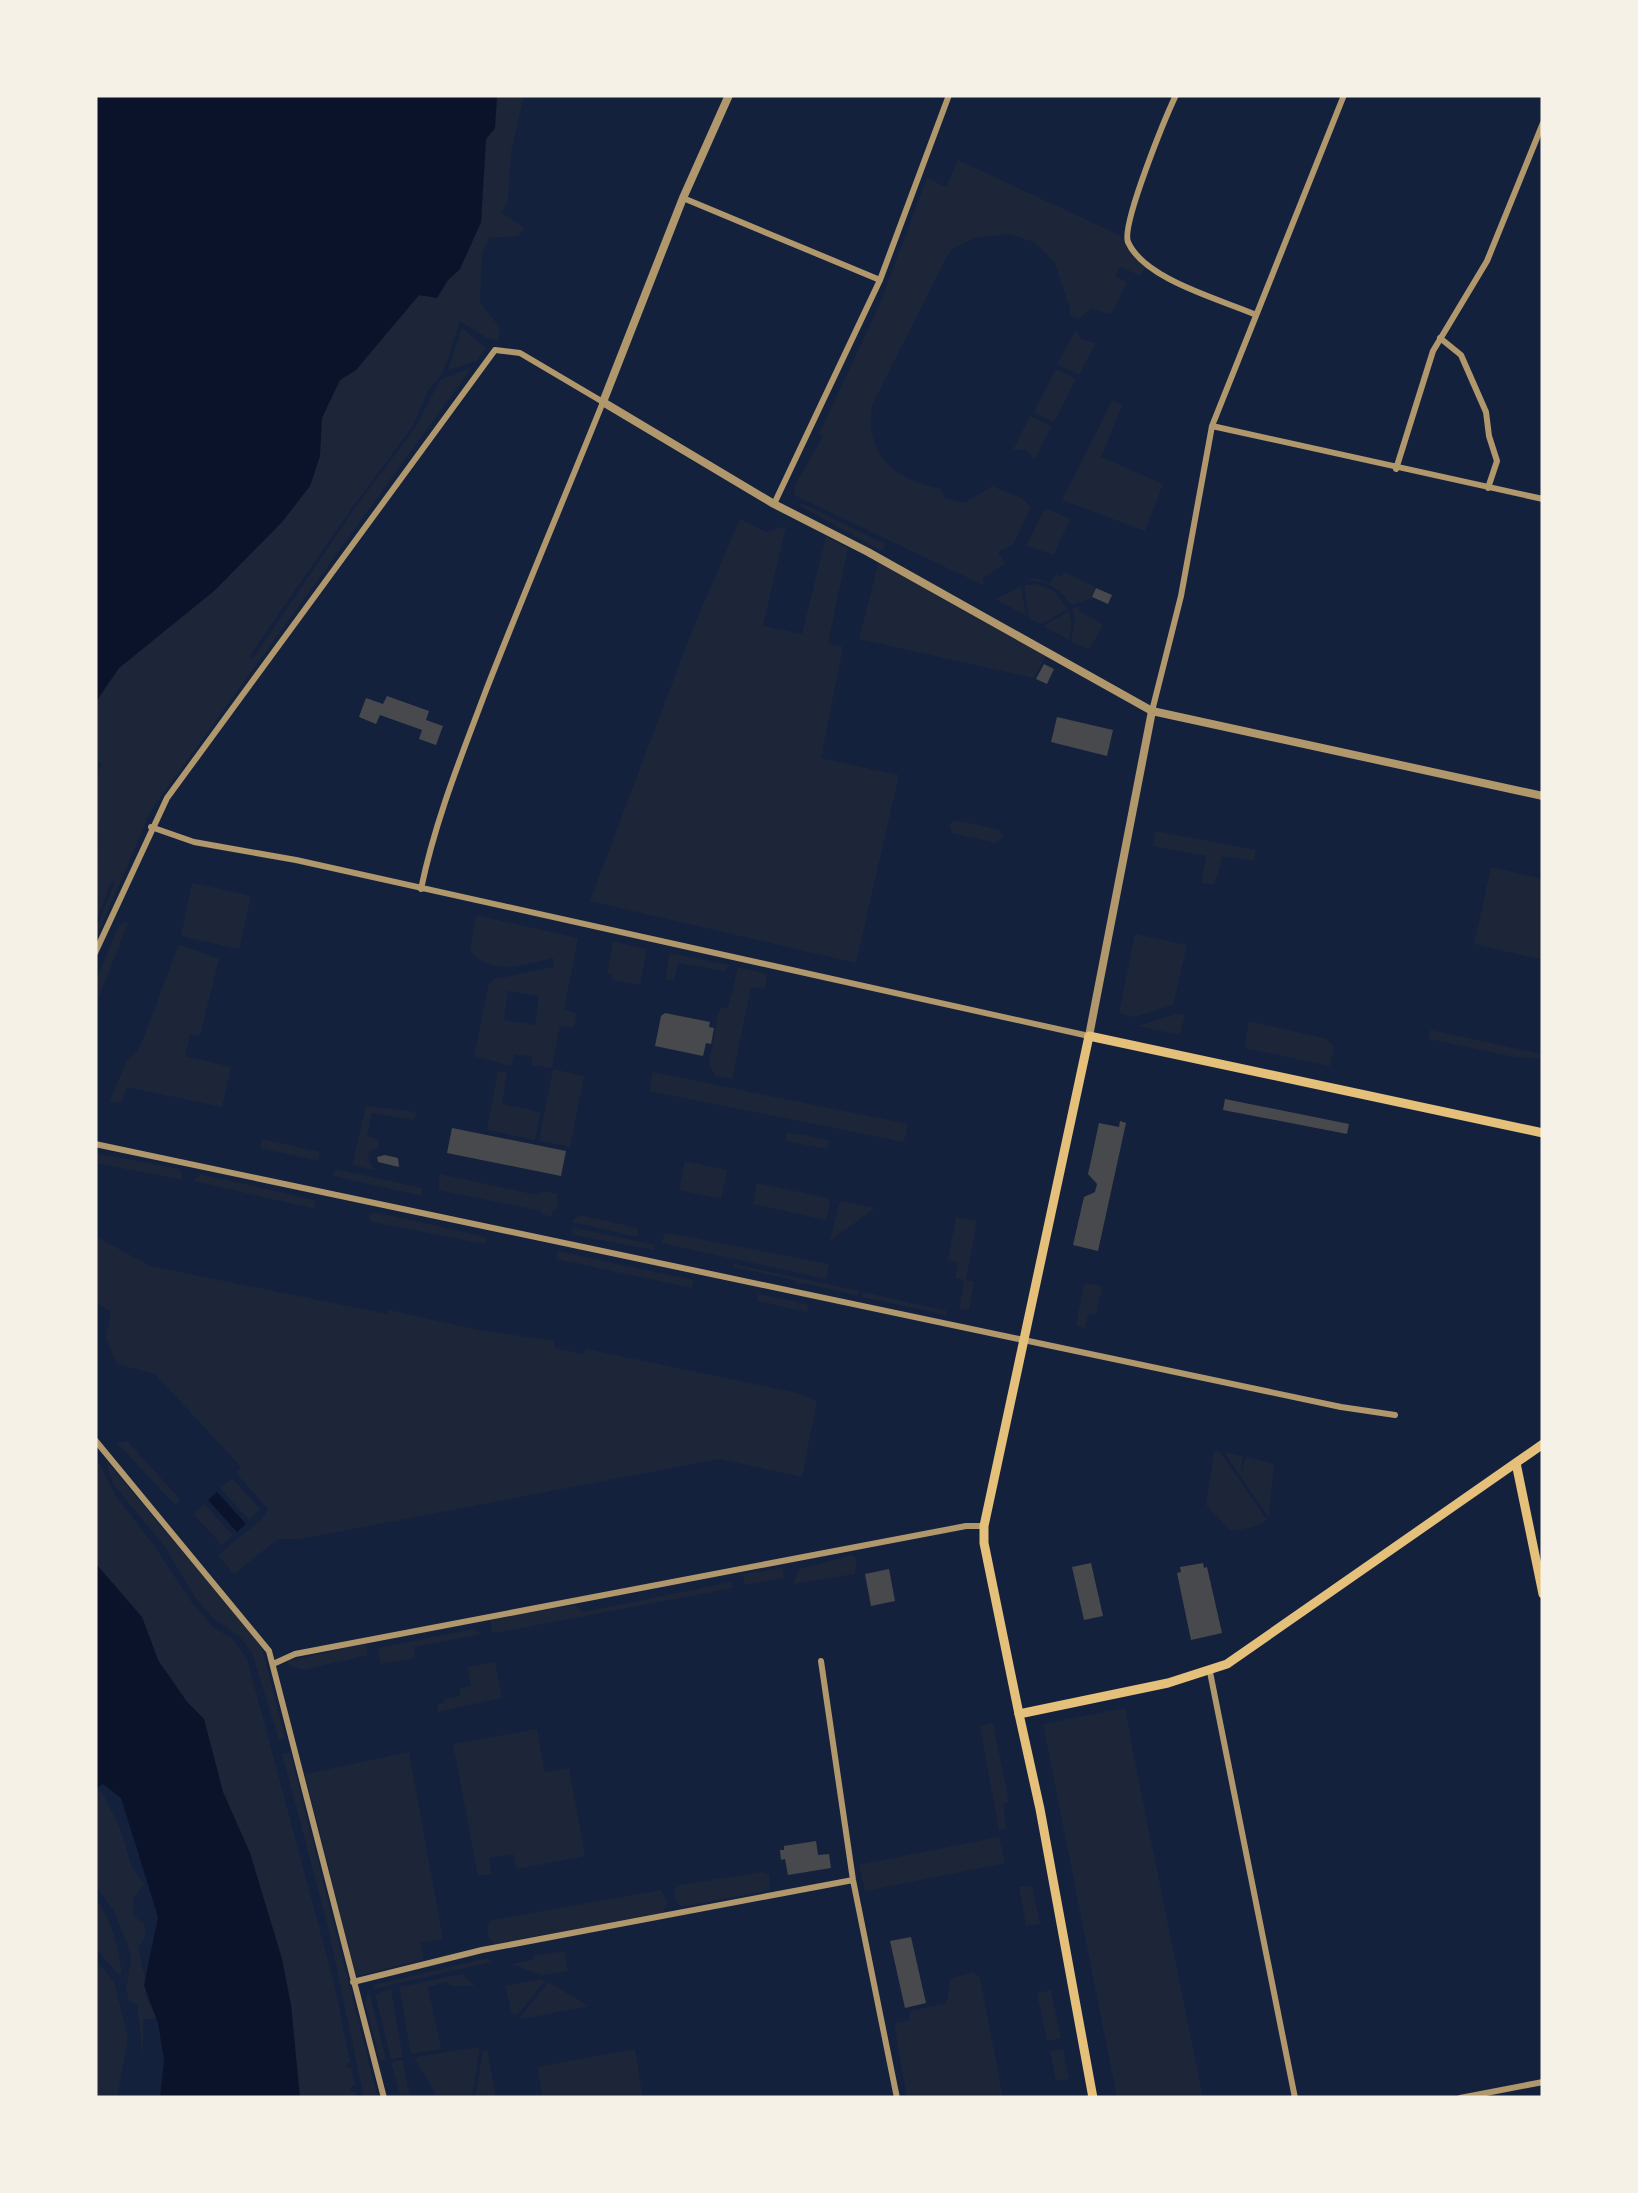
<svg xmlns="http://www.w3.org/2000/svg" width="1638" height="2193" viewBox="0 0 1638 2193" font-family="'Roboto Serif',serif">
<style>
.green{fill:#1d2539;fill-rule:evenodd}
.water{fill:#0b132b}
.building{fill:#48494c}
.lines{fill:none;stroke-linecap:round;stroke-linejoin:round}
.minor{stroke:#b1986c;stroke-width:6}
.tertiary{stroke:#b1986c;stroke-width:8}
.secondary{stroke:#e5c07b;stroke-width:9}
.primary{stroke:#e5c07b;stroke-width:9}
</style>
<rect width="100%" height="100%" fill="#14213d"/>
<path class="green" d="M497,95H524L511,152L508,200L502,213L525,228L518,236L489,238L482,253L480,302L500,328L498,341L485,337L460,321L443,373L428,390L413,426L349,512L249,657L253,659L257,653L352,512L415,428L440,380L472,367L151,810L95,941V931L115,882L112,881L95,923L98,841L95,777L101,764L95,760V703L119,668L214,591L282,522L310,486L320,456L318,436L325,406L340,380L356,370L419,295L437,297L448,280L460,269L481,222L486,139L495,128Z
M958,160L1119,235L1146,266L1141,276L1120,267L1115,276L1127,282L1111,314L1091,309L1078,319L1069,314L1070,309L1055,263L1036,243L1010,234L974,238L951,250L945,260L873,403C862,452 895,481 940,488L945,498L964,503L992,486L1021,498L1031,507L1013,545L998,552L1005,563L982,579L985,586L794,495L795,485L823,436L819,434L879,306L927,178L946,187Z
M462,328L486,348L477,361L448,370Z
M1076,330L1081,339L1096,343L1079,375L1057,364Z
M1056,369L1076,379L1054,422L1034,412Z
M1112,401L1123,404L1101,457L1163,484L1145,531L1062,500Z
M1030,416L1051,426L1035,459L1026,450H1013Z
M801,503L885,544L882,551L800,506Z
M1045,508L1070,519L1054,555L1026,546Z
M740,519L766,532L786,526L763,626L802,634L826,537L848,548L828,644L843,647L821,758L899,775L856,963L590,901L690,636Z
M880,557L1046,647V656L1034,678L859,639Z
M1064,572L1095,587L1092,598L1071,605C1060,588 1044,578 1024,581L1034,578L1050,583L1055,574L1062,577Z
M1037,584L1054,591L1068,609L1041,624L1029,618L1024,585Z
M1021,586L1026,616L996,599Z
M1080,607L1079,611L1103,624L1089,650L1071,641L1075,618L1072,608Z
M1069,611L1072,625L1069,640L1043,626Z
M956,820L1000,830L1003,838L995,843L952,833L949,824Z
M1156,831L1256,850L1254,861L1223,856L1214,885L1201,883L1206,856L1153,846Z
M1491,867L1543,879V960L1474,944Z
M192,883L251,896L239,949L181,936Z
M476,915L578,938L564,1010L577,1013L574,1028L560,1026L552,1068L532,1065V1057L514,1054L511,1066L474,1056L489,983L495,979L554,967L553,958C523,965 493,977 470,951ZM508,991L539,996L535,1025L504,1020Z
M123,922L128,923L95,1007V982L118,928Z
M1135,934L1187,945L1173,1005L1135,1017L1119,1013Z
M613,941L647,949L640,985L612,980V975L607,974Z
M179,944L219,959L200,1036L190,1034L185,1056L231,1067L222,1107L127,1087L121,1103L110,1101L125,1064L140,1047Z
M670,953L730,965L724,971L678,963L674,981L665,979Z
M738,967L767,974L765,989L751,987L732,1079L715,1076L709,1063L718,1013L721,1008H728Z
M1176,1014L1185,1015L1180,1035L1137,1026Z
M1249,1021L1327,1039L1334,1047L1330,1066L1244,1048Z
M1430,1030L1543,1054L1542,1059L1509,1056L1429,1039Z
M553,1069L584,1076L570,1147L539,1141Z
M498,1071L507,1073L502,1104L540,1112L535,1140L487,1130Z
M653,1072L908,1124L904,1142L649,1091Z
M366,1106L417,1112L414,1120L372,1113L367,1136L379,1140L378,1149L370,1150L368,1159L375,1170L352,1165Z
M787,1132L829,1140L827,1149L785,1141Z
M262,1139L320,1152L318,1161L260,1148Z
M95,1153L180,1169L183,1180L95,1163Z
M685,1161L727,1170L721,1199L679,1190Z
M335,1169L422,1188V1196L338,1177L333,1175Z
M201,1174L314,1200L316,1209L193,1181Z
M440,1174L537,1195L543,1191L557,1194V1210H553L552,1217L541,1214V1211L438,1190Z
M757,1183L826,1198L831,1202L826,1220L753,1204Z
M840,1201L875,1208L830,1241Z
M374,1212L485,1237L486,1240L484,1244L372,1222L368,1216Z
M579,1215L637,1228L638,1237L571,1222Z
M956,1217L977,1221L966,1280L974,1282L969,1310L959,1309L964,1280L955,1278L958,1262L948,1260Z
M571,1227L655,1245L654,1250L573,1235Z
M668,1233L829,1264L826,1279L662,1243L664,1235Z
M95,1236L150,1266L388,1314L389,1310L479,1330L554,1341L555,1348L583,1354L586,1349L793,1392L817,1401L802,1477L719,1459L300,1539H278L234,1574L218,1555L262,1519L268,1509L236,1473L241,1467L155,1374L117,1364L106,1337L111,1312L95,1302Z
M557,1251L693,1280L692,1288L556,1259Z
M734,1264L859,1291L858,1296L804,1283L798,1285L794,1280L733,1267Z
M1084,1283L1102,1286L1096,1315L1088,1314L1085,1328L1076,1326Z
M863,1292L947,1311L946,1315L862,1297Z
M758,1294L798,1302V1307L799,1303L809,1305L807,1312L757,1301Z
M127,1441L181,1500L175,1505L117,1443Z
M1214,1451L1220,1452L1267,1520L1253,1527L1231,1531L1206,1505Z
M1224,1452L1243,1456L1241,1471L1246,1457L1274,1464L1269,1518Z
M95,1455L116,1496L155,1547L192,1603L214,1628L233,1639L247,1659L334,1983L350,2062L347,2063V2068H351L355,2085L351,2086V2092H356L357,2098H300L291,2005L282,1959L250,1853L223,1792L204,1719L187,1702L158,1660L142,1617L95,1562Z
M106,1461L256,1638L262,1648L285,1738L279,1740L252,1653L240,1637L213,1618L195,1597L165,1547L113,1484Z
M232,1478L260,1509L249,1520L220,1488Z
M204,1504L233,1535L222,1545L193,1514Z
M852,1555L857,1559L855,1574L793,1584L799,1569Z
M782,1568L784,1578L745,1585L743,1574Z
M731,1582L733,1588L495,1633L492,1632L490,1619L575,1605L583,1612Z
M474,1629L482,1634L414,1647L415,1658L381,1664L378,1648Z
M366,1644L368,1655L304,1670L288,1665V1661Z
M495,1662L502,1698L438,1712L437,1704L445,1703L444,1699L460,1696L459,1688L471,1686L467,1667Z
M1125,1708L1135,1761L1203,2098H1117L1043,1724Z
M993,1723L1009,1802L1003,1804L1006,1829L999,1831L980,1726Z
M537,1729L545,1772L569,1768L585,1856L517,1869L513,1854L489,1858L491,1874L478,1876L453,1744Z
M290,1752L378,2098H364L327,1923L282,1754Z
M409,1752L443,1939L420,1943L424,1959L356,1976L305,1774Z
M101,1790L120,1828L131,1865L144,1884L134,1898L133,1915L144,1924L146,1936L138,1948L145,1977V1995L156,2018L143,2020V2057L137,2004L129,2001L126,1990L131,1958L127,1943L113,1909L95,1885V1795Z
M999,1837L1005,1863L865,1891L859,1865Z
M763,1872L769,1875L770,1890L682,1907L676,1902L674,1890L680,1885Z
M1032,1885L1040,1924L1026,1926L1019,1887Z
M661,1890L668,1903L662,1913L495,1944L489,1938L487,1925L492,1920Z
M95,1897C112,1920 118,1946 122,1973L119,1975L95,1948Z
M564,1951L568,1971L542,1975L511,1964L533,1960V1956Z
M487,1958L491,1962L374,1989V1985Z
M97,1961L114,1982L128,2038L117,2098H95Z
M973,1972L980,1977L1003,2098H907L894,2023L910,2020L909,2011L944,2004L948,1998L950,1979Z
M462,1974L475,1986H451L446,1982L428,1987L441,2049L411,2054L399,1987Z
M542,1979L545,1981L517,2015L512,2014L505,1986Z
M548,1982L588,2006L518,2020Z
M391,1989L403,2057L391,2059L375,1994Z
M1051,1990L1061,2038L1047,2041L1037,1993Z
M367,1995H370L386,2060L380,2061L365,2003Z
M480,2047L472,2098H438L414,2057Z
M487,2049L496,2098H475L483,2051Z
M635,2049L643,2098H543L537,2067Z
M1063,2049L1069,2079L1056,2081L1050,2051Z
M403,2060L410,2098H401L391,2062Z"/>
<path class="water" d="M95,95H497L495,128L486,139L481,222L460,269L448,280L437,298L419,295L356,370L340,380L322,418L320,456L310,486L282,522L214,591L119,668L95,703Z
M217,1492L246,1524L237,1532L208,1500Z
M95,1563L142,1617L158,1660L187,1702L204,1719L223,1792L250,1853L282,1959L291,2005L300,2098H160L164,2060L158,2023L144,1985L158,1917L121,1798L103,1784L95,1789Z"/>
<path class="building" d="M1096,588L1112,595L1108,604L1092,597Z
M1044,664L1054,669L1047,684L1036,679Z
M387,696L429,711L426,720L443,726L436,745L419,739L422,730L380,715L376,724L359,717L366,698L383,704Z
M1057,717L1113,730L1107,756L1051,742Z
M665,1013L710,1022L709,1027L714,1028L711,1044L706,1043L703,1056L655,1046L661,1016Z
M1225,1099L1349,1124L1347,1134L1223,1110Z
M1120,1121L1126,1123L1098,1251L1073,1245L1084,1197L1095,1192L1097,1184L1088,1174L1099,1123L1119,1127Z
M452,1128L566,1151L561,1176L447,1153Z
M385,1155L398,1158L399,1167L378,1162L377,1157Z
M1091,1563L1103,1616L1084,1620L1072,1567Z
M1203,1563L1204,1568L1207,1567L1222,1633L1191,1640L1177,1573L1181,1572L1180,1567Z
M889,1569L895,1601L871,1606L865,1574Z
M816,1841L818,1855L829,1854L831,1868L788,1875L785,1859L781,1860L780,1850H784V1846Z
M911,1937L926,2003L905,2008L890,1941Z"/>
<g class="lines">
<path class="minor" d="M1176,95C1166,116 1121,225 1128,242C1144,279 1219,299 1254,314
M683,198L880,280
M1440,338L1461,355L1486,412L1489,436L1497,461L1488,488
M1212,426L1543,499
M1396,469L1433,351L1487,261L1543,123
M774,504L880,280L949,95
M1152,711L1181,596L1212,426L1344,95
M151,827L194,842L296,860L1089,1036
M95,953L167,798L495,350L520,353L603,402C564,499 523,595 485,693C461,757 435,821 421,889
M95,1144L1341,1407L1395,1415
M95,1440L269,1651L384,2098
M821,1661L853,1880L897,2098
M273,1664L295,1654L966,1526H984
M1210,1672L1295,2098
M353,1982L482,1950L853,1880
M1460,2098L1543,2082"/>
<path class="tertiary" d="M729,95L683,198L603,402L774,504L868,552L1152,711L1543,796
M1089,1036L1152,711"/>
<path class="secondary" d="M1516,1463L1543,1594
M1019,1714L984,1543V1526L1089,1036L1543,1133"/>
<path class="primary" d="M1093,2098L1040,1809L1019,1714L1168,1683L1227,1664L1543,1444"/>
</g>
<rect width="1638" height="2193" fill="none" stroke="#f6f1e7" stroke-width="195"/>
</svg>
